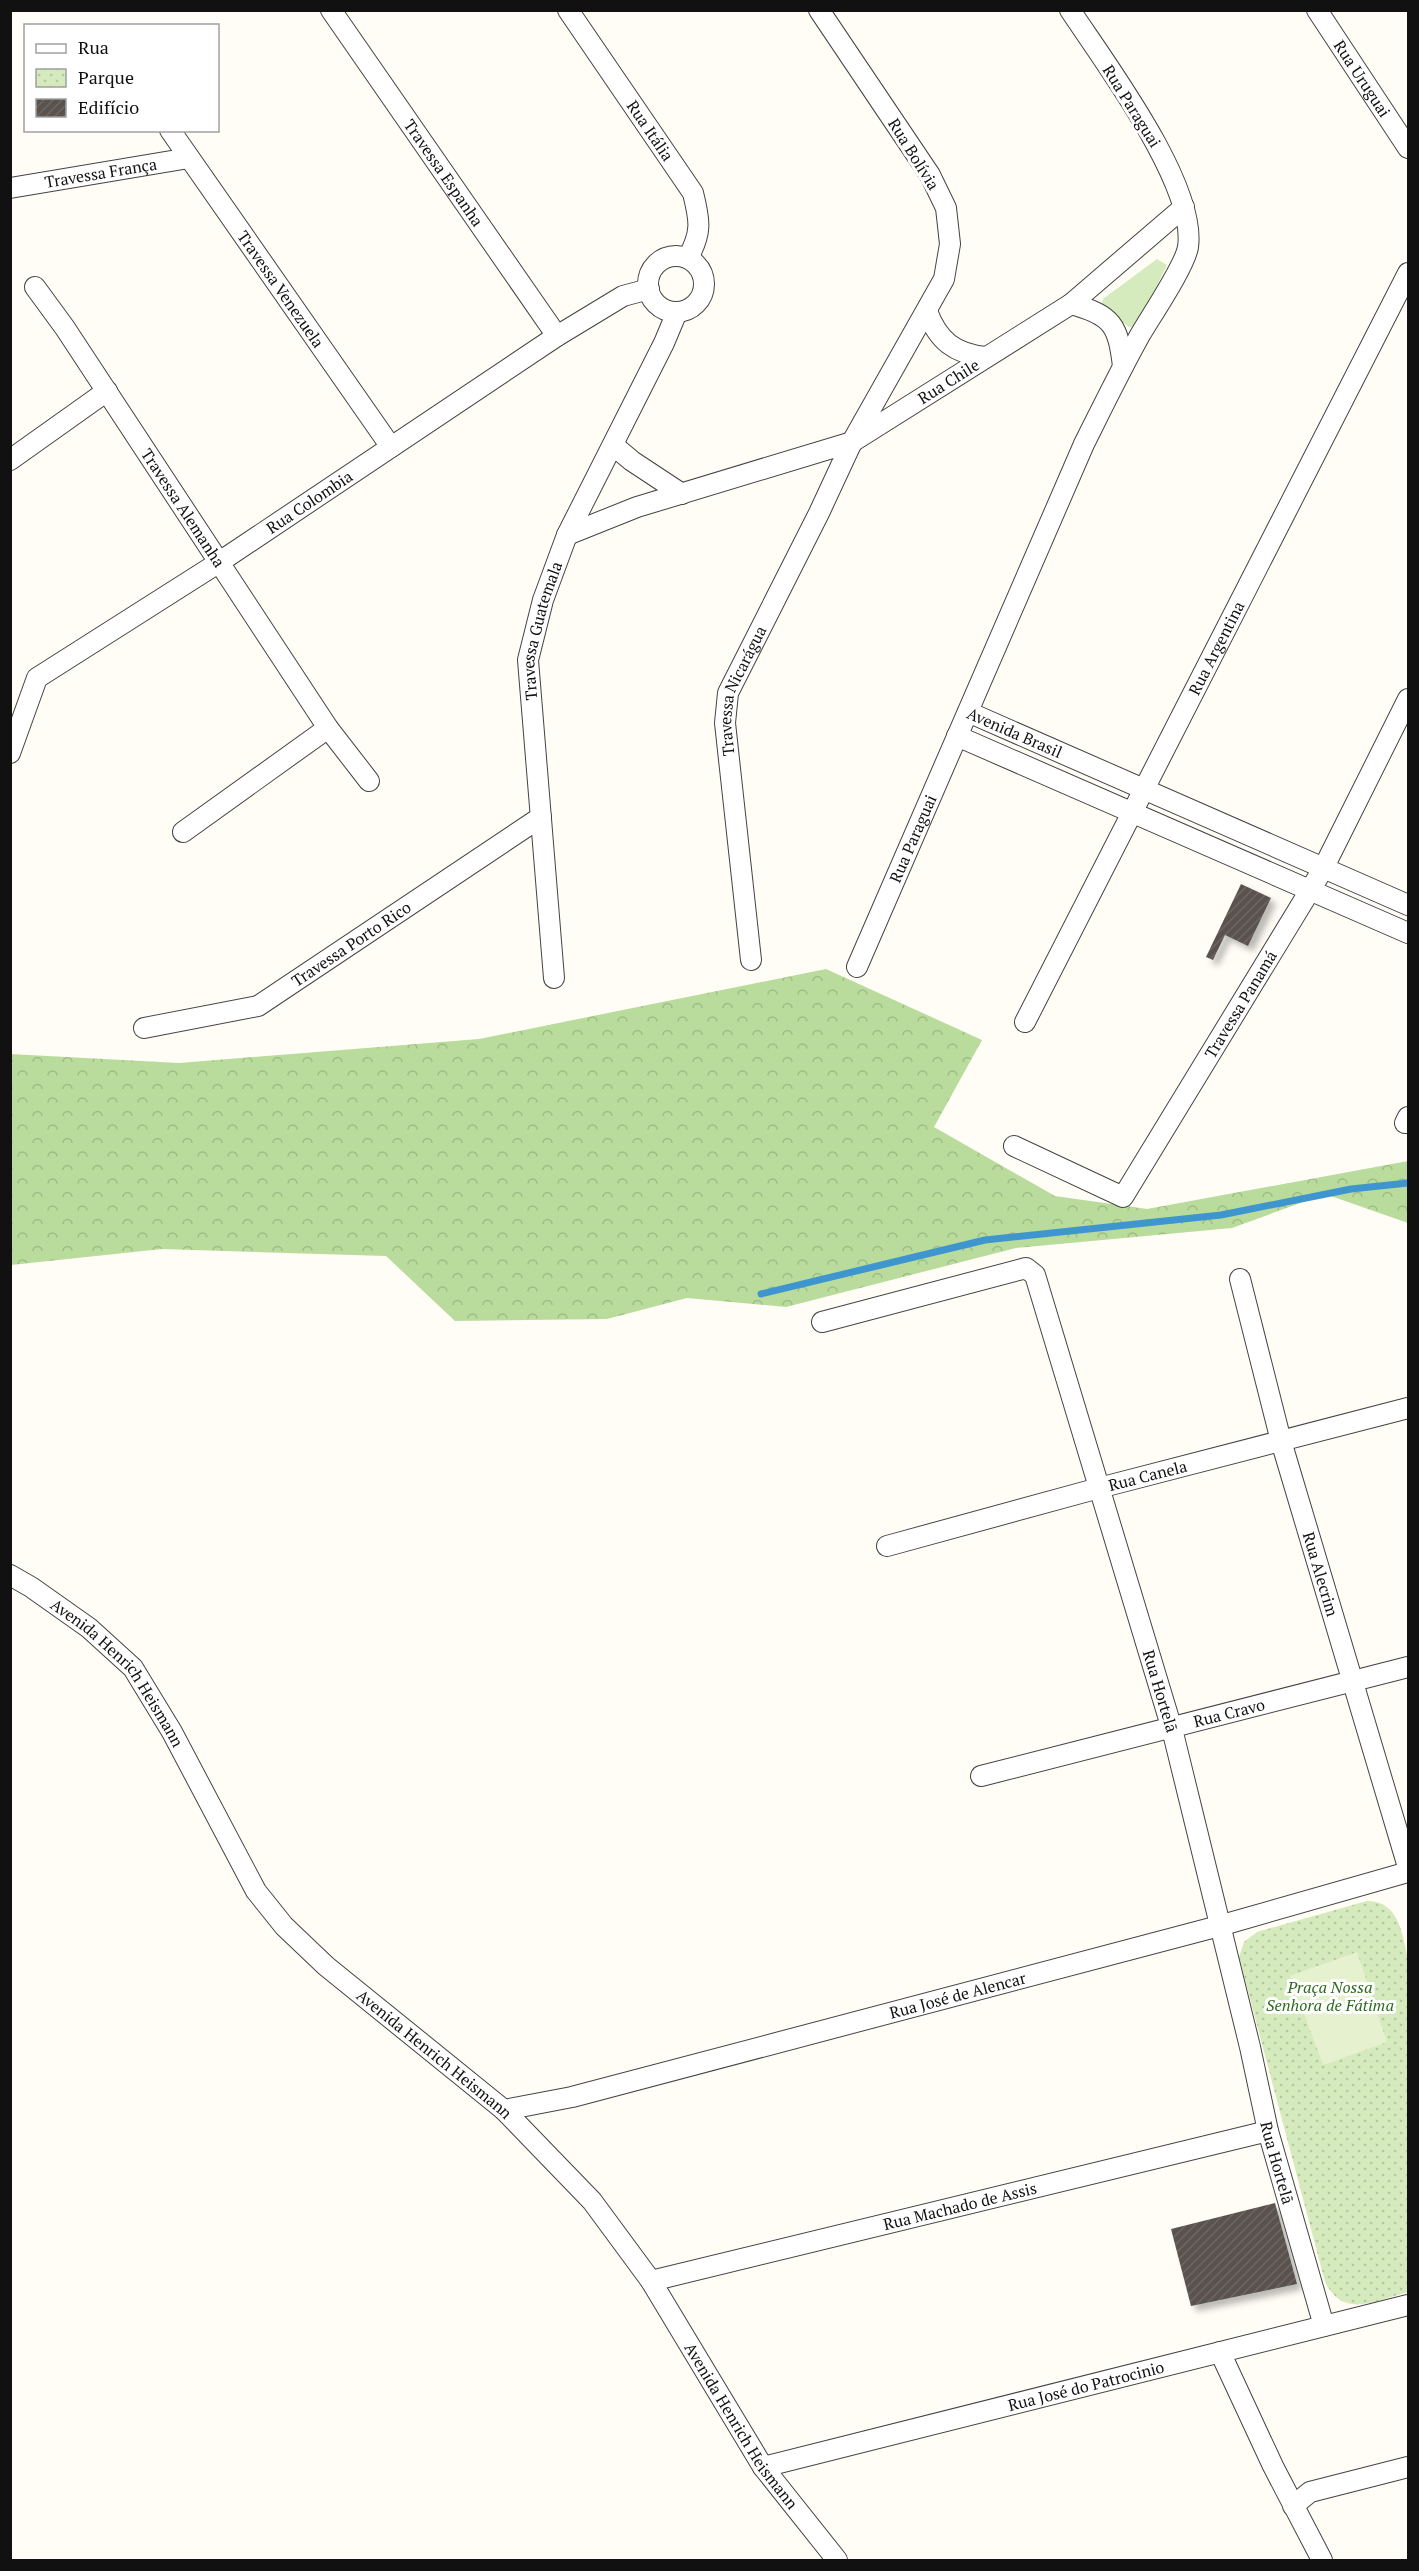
<svg xmlns="http://www.w3.org/2000/svg" width="1419" height="2571" viewBox="0 0 1419 2571" font-family="'PT Serif',serif">
<style>
.grass{fill:#d5ebbd}
.forest{fill:url(#forest-crowns)}
.park{fill:url(#park-dots)}
.pitch{fill:#e6f2cf}
.lines{fill:none;stroke-linecap:round;stroke-linejoin:round}
.stream{stroke:#3f96cf;stroke-width:7}
.building{fill:url(#building-hatch);filter:url(#shadow)}
.minor-casing{stroke:#444;stroke-width:22}
.minor{stroke:#fff;stroke-width:20}
.labels{text-anchor:middle;dominant-baseline:central;stroke-width:6;stroke-linejoin:round;paint-order:stroke}
.street-label{font-size:16px;fill:#111;stroke:#fff}
.park-label{font-size:16px;font-style:italic;fill:#2f6b1f;stroke:#fff}
</style>
<defs>
<pattern id="forest-crowns" width="20" height="18" patternUnits="userSpaceOnUse" patternTransform="scale(1.5)"><rect width="20" height="18" fill="#b9dc9c"/><path d="M2 6a3 3 0 1 1 6 0M12 15a3 3 0 1 1 6 0" fill="none" stroke="#9ebc85"/></pattern>
<pattern id="park-dots" width="8" height="8" patternUnits="userSpaceOnUse" patternTransform="scale(1.5)"><rect width="8" height="8" fill="#d5ebbd"/><path d="M2 2h.1M6 6h.1" fill="none" stroke="#b6c8a1" stroke-width="1.8" stroke-linecap="round"/></pattern>
<pattern id="building-hatch" width="6" height="6" patternUnits="userSpaceOnUse" patternTransform="scale(1.5)"><rect width="6" height="6" fill="#5a524d"/><path d="M-1 1l2-2M0 6l6-6M5 7l2-2" fill="none" stroke="#6d6662"/></pattern>
<filter id="shadow"><feDropShadow dx="5.5" dy="5.5" stdDeviation="3" flood-color="#0004"/></filter>
</defs>
<rect width="100%" height="100%" fill="#fffdf5"/>
<path class="grass" d="M1157,259L1167,265L1138,325L1129,327L1101,306L1103,299Z"/>
<path class="forest" d="M826,969L982,1040L934,1127L1055,1196L1147,1209L1408,1161V1223L1325,1194L1232,1228L1016,1248L786,1307L687,1298L607,1319L455,1321L386,1256L162,1249L11,1265L10,1054L179,1063L479,1039Z"/>
<path class="park" d="M1367,1901C1399,1901 1402,1933 1408,1959V2292C1377,2300 1344,2320 1325,2282L1239,1957L1244,1942L1257,1932Z"/>
<path class="pitch" d="M1357,1952L1387,2042L1323,2065L1290,1976Z"/>
<g class="lines">
<path class="stream" d="M761,1294L985,1240L1221,1215L1351,1189L1408,1183"/>
</g>
<path class="building" d="M1241,884L1271,898L1248,946L1225,935L1213,960L1206,957Z
M1275,2203L1297,2284L1191,2306L1171,2229Z"/>
<g class="lines">
<defs>
<g id="minor">
<path id="s1" d="M331,10L557,336"/>
<path id="s2" d="M568,10L693,193C700,221 702,232 688,258"/>
<path id="s3" d="M1317,10L1408,148"/>
<path id="s4" d="M170,130L391,447"/>
<path id="s5" d="M10,188L189,158"/>
<circle cx="676" cy="284" r="28"/>
<path id="s6" d="M35,287L65,328L328,728L369,781"/>
<path d="M1071,304C1113,315 1118,326 1123,366"/>
<path d="M927,311C938,341 955,354 986,357"/>
<path d="M613,445L632,461L682,494"/>
<path d="M10,460L107,391"/>
<path id="s7" d="M567,535L637,507L852,442L1071,304L1184,207"/>
<path id="s8" d="M968,712L1408,905"/>
<path d="M957,736L1408,933"/>
<path id="s9" d="M10,753L37,678L218,563L557,336L623,296L649,289"/>
<path d="M183,832L328,728"/>
<path id="s10" d="M751,960L725,723L728,693L819,513L852,442L944,279L950,244L946,208L930,175L819,10"/>
<path id="s11" d="M857,967L1084,444C1102,408 1120,371 1140,335C1151,316 1185,266 1188,247C1197,185 1105,63 1070,10"/>
<path id="s12" d="M554,978L528,660L543,600L567,535L664,343L677,312"/>
<path id="s13" d="M1025,1022L1408,273"/>
<path id="s14" d="M144,1028L258,1006L541,817"/>
<path d="M1405,1123L1408,1117"/>
<path id="s15" d="M1014,1146L1123,1197L1323,869L1408,699"/>
<path id="s16" d="M1240,1279L1281,1441L1408,1867"/>
<path id="s17" d="M822,1322L1026,1268L1035,1275L1172,1729L1250,2047L1268,2131L1324,2326"/>
<path id="s18" d="M887,1546L1099,1488L1408,1408"/>
<path id="s19" d="M10,1575L31,1587L89,1628L133,1668L172,1732L256,1891L284,1926L326,1966L504,2110L592,2201L651,2281L763,2467L837,2560"/>
<path id="s20" d="M981,1776L1408,1667"/>
<path id="s21" d="M504,2110L572,2097L1219,1926L1408,1872"/>
<path id="s22" d="M651,2281L1268,2131"/>
<path d="M1220,2352L1273,2466L1322,2560"/>
<path id="s23" d="M763,2467L1408,2305"/>
<path d="M1293,2506L1310,2492L1408,2467"/>
</g>
</defs>
<use href="#minor" class="minor-casing"/>
<use href="#minor" class="minor"/>
</g>
<g class="labels">
<g class="street-label">
<text stroke="none"><textPath href="#s3" startOffset="82">Rua Uruguai</textPath></text>
<text transform="translate(1132 106) rotate(58)">Rua Paraguai</text>
<text stroke="none"><textPath href="#s2" startOffset="146">Rua Itália</textPath></text>
<text transform="translate(914 154) rotate(58)">Rua Bolívia</text>
<text stroke="none"><textPath href="#s5" startOffset="92">Travessa França</textPath></text>
<text stroke="none"><textPath href="#s1" startOffset="198">Travessa Espanha</textPath></text>
<text stroke="none"><textPath href="#s4" startOffset="194">Travessa Venezuela</textPath></text>
<text stroke="none"><textPath href="#s7" startOffset="414">Rua Chile</textPath></text>
<text stroke="none"><textPath href="#s9" startOffset="404">Rua Colombia</textPath></text>
<text stroke="none"><textPath href="#s6" startOffset="266">Travessa Alemanha</textPath></text>
<text stroke="none"><textPath href="#s12" startOffset="350">Travessa Guatemala</textPath></text>
<text stroke="none"><textPath href="#s13" startOffset="420">Rua Argentina</textPath></text>
<text stroke="none"><textPath href="#s10" startOffset="274">Travessa Nicarágua</textPath></text>
<text stroke="none"><textPath href="#s8" startOffset="51">Avenida Brasil</textPath></text>
<text stroke="none"><textPath href="#s11" startOffset="140">Rua Paraguai</textPath></text>
<text stroke="none"><textPath href="#s14" startOffset="228">Travessa Porto Rico</textPath></text>
<text stroke="none"><textPath href="#s15" startOffset="346">Travessa Panamá</textPath></text>
<text stroke="none"><textPath href="#s18" startOffset="270">Rua Canela</textPath></text>
<text stroke="none"><textPath href="#s16" startOffset="306">Rua Alecrim</textPath></text>
<text stroke="none"><textPath href="#s19" startOffset="148">Avenida Henrich Heismann</textPath></text>
<text stroke="none"><textPath href="#s17" startOffset="657">Rua Hortelã</textPath></text>
<text stroke="none"><textPath href="#s20" startOffset="256">Rua Cravo</textPath></text>
<text stroke="none"><textPath href="#s21" startOffset="468">Rua José de Alencar</textPath></text>
<text stroke="none"><textPath href="#s19" startOffset="652">Avenida Henrich Heismann</textPath></text>
<text stroke="none"><textPath href="#s17" startOffset="1143">Rua Hortelã</textPath></text>
<text stroke="none"><textPath href="#s22" startOffset="318">Rua Machado de Assis</textPath></text>
<text stroke="none"><textPath href="#s23" startOffset="333">Rua José do Patrocinio</textPath></text>
<text stroke="none"><textPath href="#s19" startOffset="1138">Avenida Henrich Heismann</textPath></text>
</g>
<g class="park-label">
<text x="1330" y="1987">Praça Nossa<tspan x="1330" dy="18">Senhora de Fátima</tspan></text>
</g>
</g>
<rect width="1419" height="2571" fill="none" stroke="#111111" stroke-width="24"/>
<rect x="24" y="24" width="195" height="108" fill="#ffffff" stroke="#a0a0a0" stroke-width="1.5"/>
<rect x="36" y="44" width="30" height="9" fill="#ffffff" stroke="#a0a0a0" stroke-width="1.5"/>
<text x="78" y="54" font-size="18" fill="#111111">Rua</text>
<rect x="36" y="69" width="30" height="18" fill="url(#park-dots)" stroke="#a0a0a0" stroke-width="1.5"/>
<text x="78" y="84" font-size="18" fill="#111111">Parque</text>
<rect x="36" y="99" width="30" height="18" fill="url(#building-hatch)" stroke="#a0a0a0" stroke-width="1.5"/>
<text x="78" y="114" font-size="18" fill="#111111">Edifício</text>
</svg>
